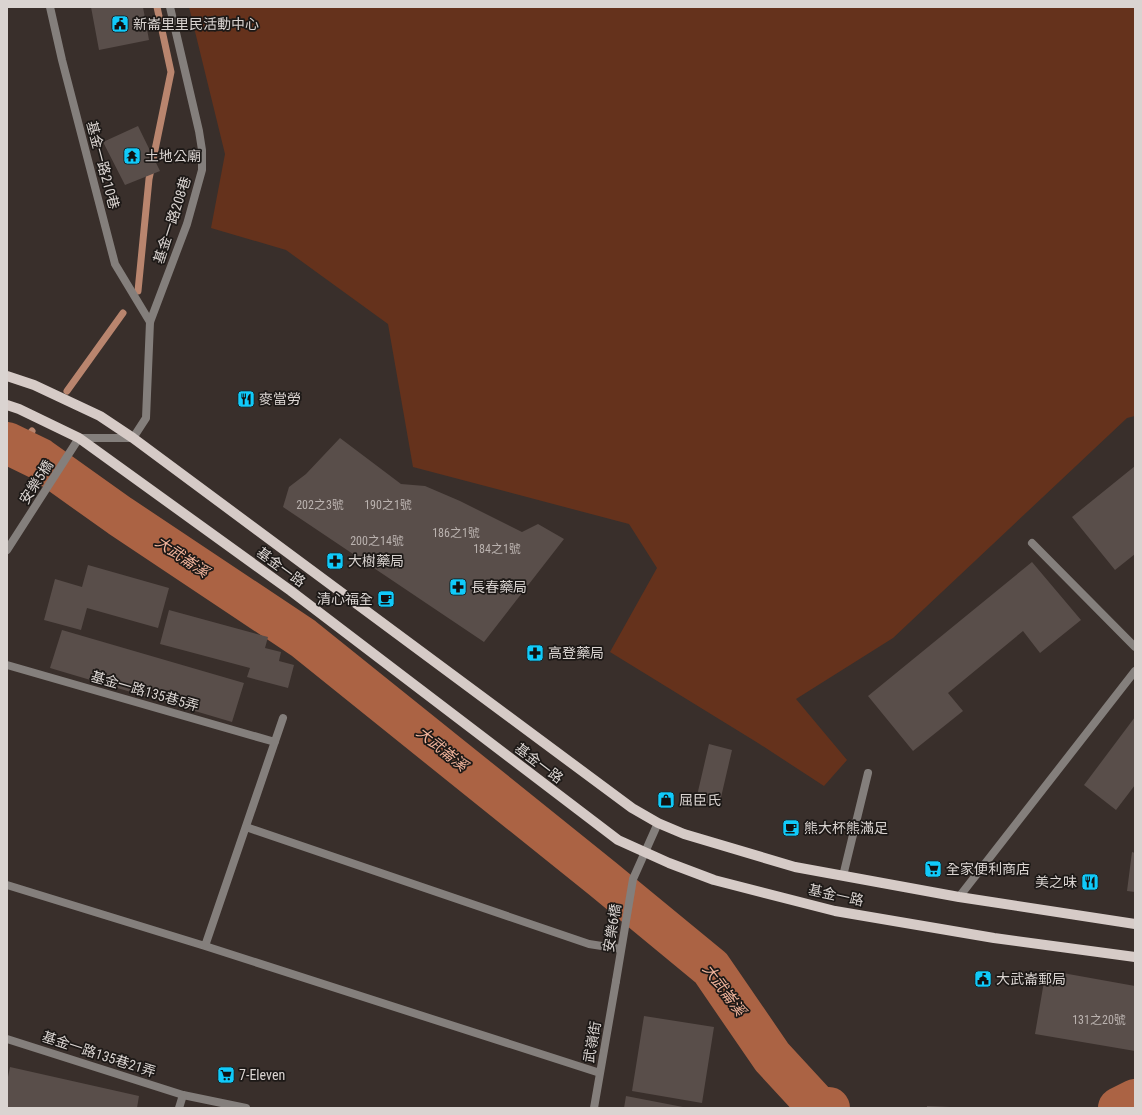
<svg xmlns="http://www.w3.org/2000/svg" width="1142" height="1115" viewBox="0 0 1142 1115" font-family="'Roboto Condensed','Noto Sans TC',sans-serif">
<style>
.green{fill:#65321c}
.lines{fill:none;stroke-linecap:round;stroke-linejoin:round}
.stream{stroke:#b9856e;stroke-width:7}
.river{stroke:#ab6344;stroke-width:42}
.building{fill:#594e4a}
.lane{stroke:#847f7c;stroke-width:8}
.street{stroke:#847f7c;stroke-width:8}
.primary{stroke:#d6cbc7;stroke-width:10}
.labels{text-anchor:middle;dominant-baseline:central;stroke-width:3.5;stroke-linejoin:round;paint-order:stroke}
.number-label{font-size:12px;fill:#bab2af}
.poi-label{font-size:14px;fill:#dad4d1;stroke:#1d1917;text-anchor:start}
.street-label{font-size:14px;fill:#dad4d1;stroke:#1d1917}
.water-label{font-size:15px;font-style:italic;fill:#f3b59c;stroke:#1d1917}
</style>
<rect width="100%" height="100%" fill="#392f2b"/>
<path class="green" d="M189,7H1135V416L1127,418L893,638L796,699L847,760L824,786L758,743L610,652L657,568L629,524L413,467L388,324L286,250L211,228L225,154Z"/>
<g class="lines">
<path class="stream" d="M138,291L149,179L171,72L157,7
M67,391L123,313
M17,448L32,431"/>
<path class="river" d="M7,443L40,459L120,516L303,638L603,879L711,968L772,1057L819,1108H829
M1119,1108L1135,1100"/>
</g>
<path class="building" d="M91,7H143L149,40L99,50Z
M138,126L160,171L125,185L103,142Z
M340,438L401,484L425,486L460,501L522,532L538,524L564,539L484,642L283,507L289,487L306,474Z
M1135,466V554L1115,570L1072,517Z
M1032,562L1081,620L1040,653L1023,631L948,693L963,711L913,751L868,696Z
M88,565L169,588L158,628L87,608L81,630L44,620L55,579L82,587Z
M169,610L268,637L265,648L281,652L279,661L294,665L288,688L247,677L250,668L160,644Z
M62,630L244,683L232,722L50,668Z
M1135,717V785L1116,810L1084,785Z
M709,744L732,750L719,806L696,800Z
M1132,852L1135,853V892L1127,891Z
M1046,970L1135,986V1051L1035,1034Z
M644,1016L714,1027L702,1103L632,1091Z
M10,1067L139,1096L137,1108H7V1082Z
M626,1096L683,1107V1108H624Z
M927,1106L950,1107V1108H927Z"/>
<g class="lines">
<path class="lane" d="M50,7L62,60L115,264L150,322
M1032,543L1135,647
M7,665L275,742
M246,827L589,944L621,949
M843,876L868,773
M7,885L205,946L600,1073
M959,897L1135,671
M205,946L283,718
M7,1039L183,1095L246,1108
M594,1108L616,981"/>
<path class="street" d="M7,550L79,438H133L146,418L150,322L187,224L202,170V150L199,131L170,7
M616,981L633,879L658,823
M179,1108L183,1095"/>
<path class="primary" d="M7,376L34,385L100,416L133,438L632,808L658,823L684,834L795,867L959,897L1135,924
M7,405L19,409L79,438L291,591L618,840L669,863L714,880L835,911L994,938L1135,957"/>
</g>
<defs>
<symbol id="civic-square" viewBox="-11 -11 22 22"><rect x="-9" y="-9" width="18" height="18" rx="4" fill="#10cafa" stroke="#1d1917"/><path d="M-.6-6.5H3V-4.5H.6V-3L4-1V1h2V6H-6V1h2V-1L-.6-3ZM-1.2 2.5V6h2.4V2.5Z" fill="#111"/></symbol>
<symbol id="temple-square" viewBox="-11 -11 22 22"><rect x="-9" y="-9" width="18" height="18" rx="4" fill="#10cafa" stroke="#1d1917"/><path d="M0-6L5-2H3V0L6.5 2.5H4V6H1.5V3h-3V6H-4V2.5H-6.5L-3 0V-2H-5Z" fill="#111"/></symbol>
<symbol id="restaurant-square" viewBox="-11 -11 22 22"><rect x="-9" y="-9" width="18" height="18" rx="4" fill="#10cafa" stroke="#1d1917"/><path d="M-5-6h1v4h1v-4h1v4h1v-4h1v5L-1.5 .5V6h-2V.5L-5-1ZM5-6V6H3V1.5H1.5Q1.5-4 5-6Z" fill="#111"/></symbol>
<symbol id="pharmacy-square" viewBox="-11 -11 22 22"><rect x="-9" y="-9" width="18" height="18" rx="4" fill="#10cafa" stroke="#1d1917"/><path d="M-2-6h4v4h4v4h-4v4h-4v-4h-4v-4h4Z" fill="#111"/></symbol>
<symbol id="cafe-square" viewBox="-11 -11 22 22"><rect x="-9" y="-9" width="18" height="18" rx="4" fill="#10cafa" stroke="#1d1917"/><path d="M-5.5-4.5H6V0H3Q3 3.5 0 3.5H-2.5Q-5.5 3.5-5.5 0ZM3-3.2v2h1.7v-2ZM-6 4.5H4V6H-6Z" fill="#111"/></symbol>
<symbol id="shop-square" viewBox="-11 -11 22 22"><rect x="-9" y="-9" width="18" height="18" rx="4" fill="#10cafa" stroke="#1d1917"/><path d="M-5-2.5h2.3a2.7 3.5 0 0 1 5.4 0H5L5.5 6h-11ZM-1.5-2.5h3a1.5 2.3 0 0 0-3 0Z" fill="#111"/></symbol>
<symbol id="supermarket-square" viewBox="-11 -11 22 22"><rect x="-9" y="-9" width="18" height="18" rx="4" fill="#10cafa" stroke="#1d1917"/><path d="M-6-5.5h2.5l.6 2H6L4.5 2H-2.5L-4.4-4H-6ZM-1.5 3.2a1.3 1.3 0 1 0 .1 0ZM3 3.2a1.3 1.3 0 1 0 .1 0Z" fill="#111"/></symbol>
</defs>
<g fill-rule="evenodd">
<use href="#civic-square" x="110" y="14" width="20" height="20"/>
<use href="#temple-square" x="122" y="146" width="20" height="20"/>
<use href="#restaurant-square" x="236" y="389" width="20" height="20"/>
<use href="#pharmacy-square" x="325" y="551" width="20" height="20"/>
<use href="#pharmacy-square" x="448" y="577" width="20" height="20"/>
<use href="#cafe-square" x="376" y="589" width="20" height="20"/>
<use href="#pharmacy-square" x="525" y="643" width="20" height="20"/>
<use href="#shop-square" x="656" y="790" width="20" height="20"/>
<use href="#cafe-square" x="781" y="818" width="20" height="20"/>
<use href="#supermarket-square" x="923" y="859" width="20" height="20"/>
<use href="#restaurant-square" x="1080" y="872" width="20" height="20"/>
<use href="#civic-square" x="973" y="969" width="20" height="20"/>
<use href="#supermarket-square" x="216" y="1065" width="20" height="20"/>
</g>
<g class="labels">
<g class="number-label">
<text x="320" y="505">202之3號</text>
<text x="388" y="505">190之1號</text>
<text x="456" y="533">186之1號</text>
<text x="377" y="541">200之14號</text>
<text x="497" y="549">184之1號</text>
<text x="1099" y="1020">131之20號</text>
</g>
<g class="poi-label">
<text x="133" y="24">新崙里里民活動中心</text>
<text x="145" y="156">土地公廟</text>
<text x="259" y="399">麥當勞</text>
<text x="348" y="561">大樹藥局</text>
<text x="471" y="587">長春藥局</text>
<text x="373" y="599" text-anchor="end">清心福全</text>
<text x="548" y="653">高登藥局</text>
<text x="679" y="800">屈臣氏</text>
<text x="804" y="828">熊大杯熊滿足</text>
<text x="946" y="869">全家便利商店</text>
<text x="1077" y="882" text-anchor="end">美之味</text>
<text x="996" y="979">大武崙郵局</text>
<text x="239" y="1075">7-Eleven</text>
</g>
<g class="street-label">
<text transform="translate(103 165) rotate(75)">基金一路210巷</text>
<text transform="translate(172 220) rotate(-72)">基金一路208巷</text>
<text transform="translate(36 482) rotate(-57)">安樂5橋</text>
<text transform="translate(281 567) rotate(36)">基金一路</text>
<text transform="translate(145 691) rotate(16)">基金一路135巷5弄</text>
<text transform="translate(539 763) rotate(37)">基金一路</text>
<text transform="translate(836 895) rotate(12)">基金一路</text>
<text transform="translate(612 928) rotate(-81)">安樂6橋</text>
<text transform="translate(592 1042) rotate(-80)">武嶺街</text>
<text transform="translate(99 1054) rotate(18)">基金一路135巷21弄</text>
</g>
<g class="water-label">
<text transform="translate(182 557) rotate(34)">大武崙溪</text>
<text transform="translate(442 749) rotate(39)">大武崙溪</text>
<text transform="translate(724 990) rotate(53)">大武崙溪</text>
</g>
</g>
<rect width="1142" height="1115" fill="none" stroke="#dad4d1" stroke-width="16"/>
</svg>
